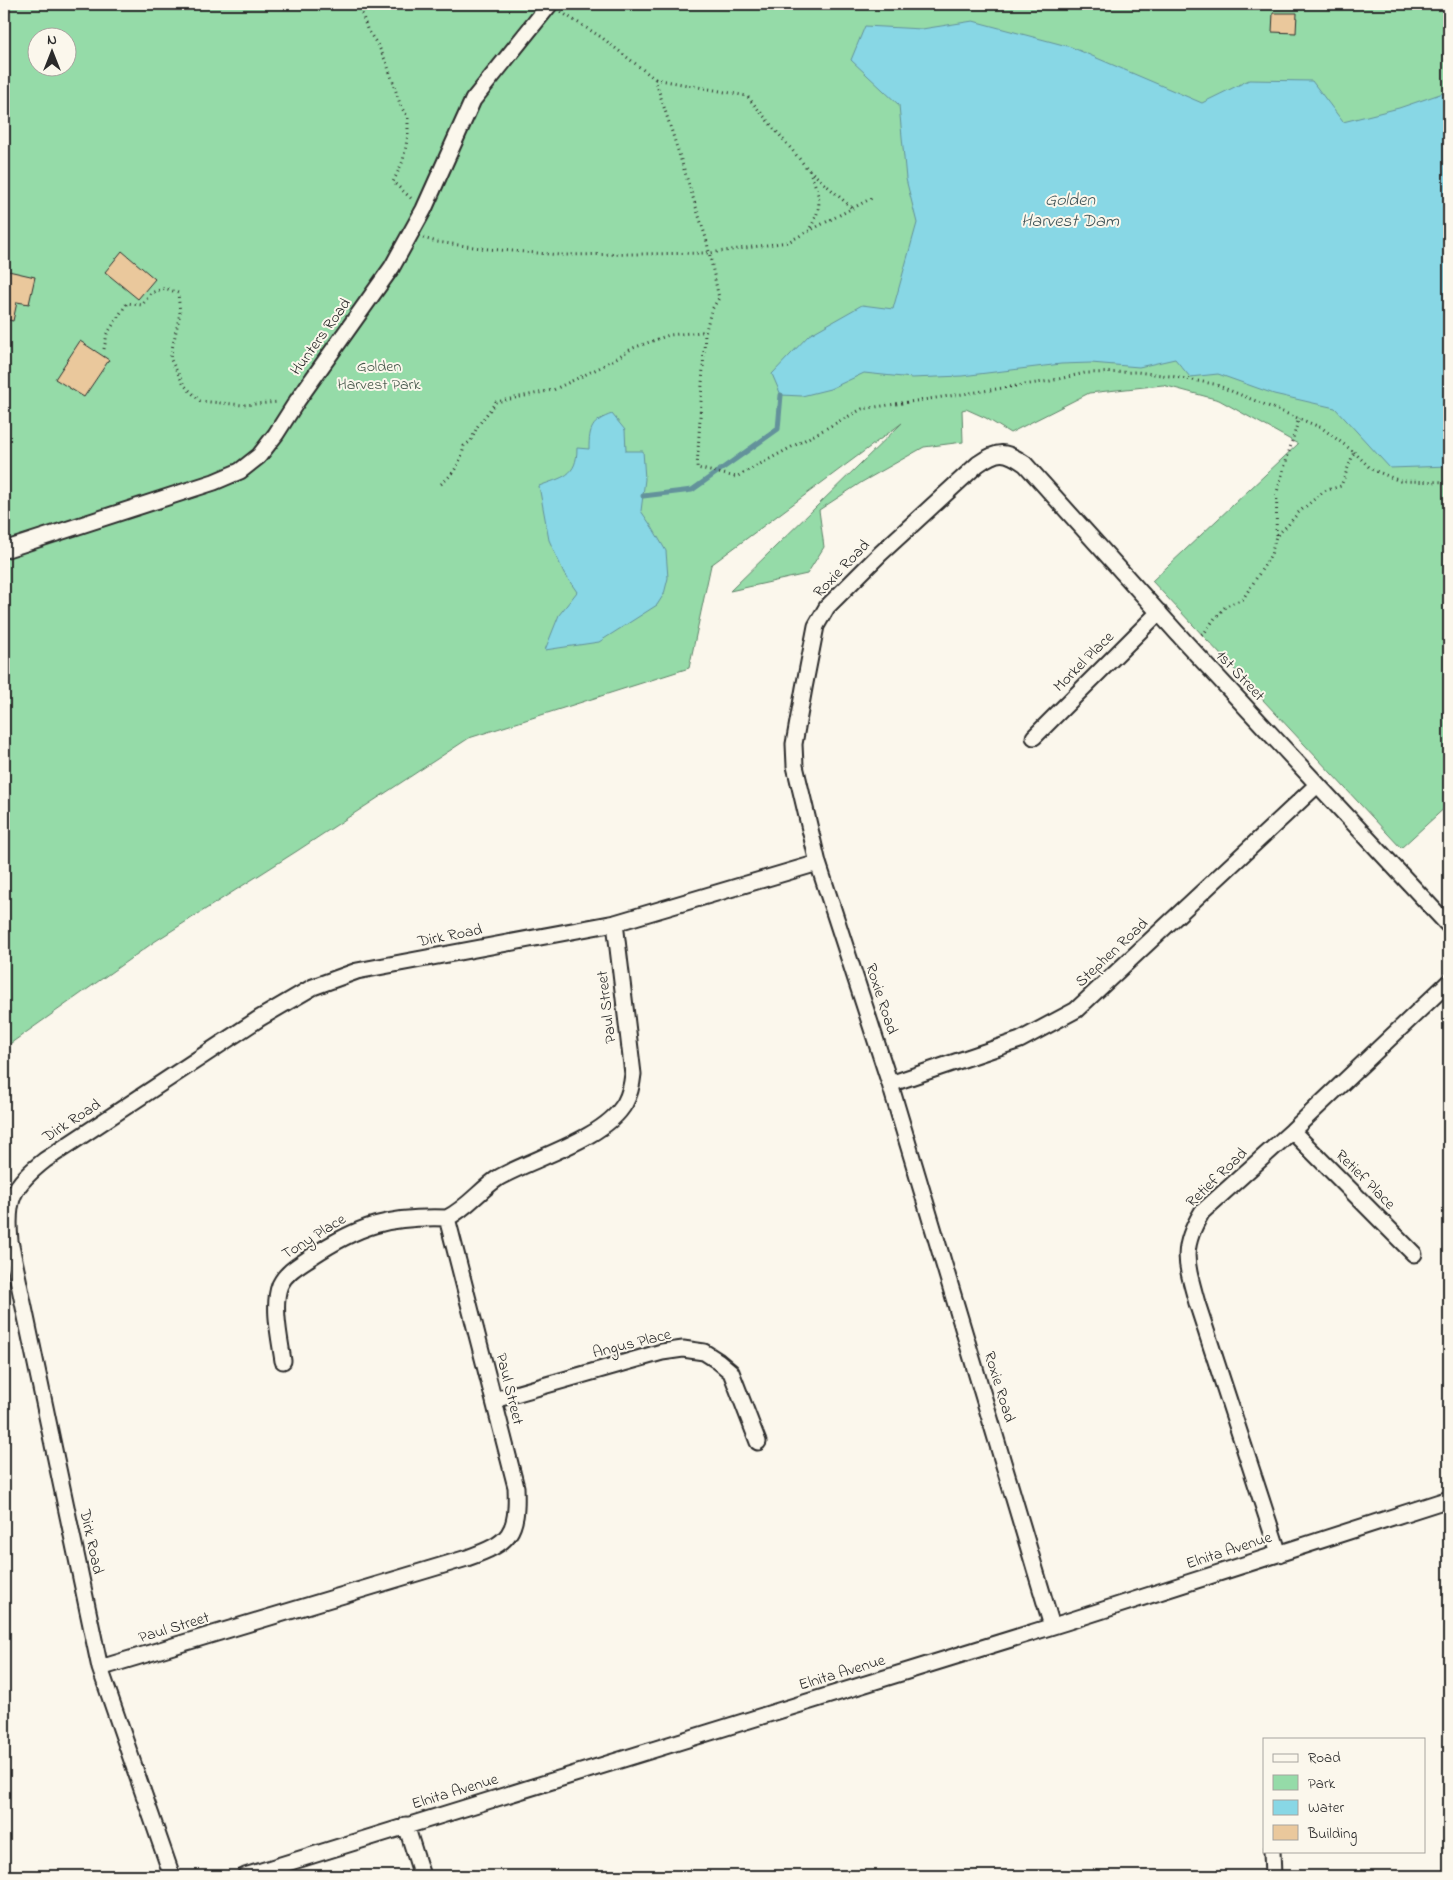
<svg xmlns="http://www.w3.org/2000/svg" width="1453" height="1880" viewBox="0 0 1453 1880" font-family="'Indie Flower',sans-serif">
<style>
.green{fill:#95dba8;stroke:#60836a;fill-rule:evenodd}
.water{fill:#88d7e5;stroke:#63929b}
.lines{fill:none;stroke-linecap:round;stroke-linejoin:round}
.stream{stroke:#63929b;stroke-width:5}
.building{fill:#eac89c;stroke:#2b2b2b}
.minor-casing{stroke:#2b2b2b;stroke-width:19}
.path{stroke:#2b2b2b;stroke-width:3;stroke-dasharray:1 4;stroke-linecap:butt}
.minor{stroke:#fbf7ec;stroke-width:15}
.labels{text-anchor:middle;dominant-baseline:central;stroke-width:4;stroke-linejoin:round;paint-order:stroke}
.street-label{font-size:16px;fill:#2b2b2b;stroke:#fbf7ec}
.park-label{font-size:16px;fill:#46574a;stroke:#fbf7ec}
.water-label{font-size:18px;font-style:italic;fill:#42565a;stroke:#fbf7ec}
</style>
<rect width="100%" height="100%" fill="#fbf7ec"/>
<filter id="ink" filterUnits="userSpaceOnUse"><feTurbulence type="fractalNoise" baseFrequency=".02" numOctaves="2"/><feDisplacementMap in="SourceGraphic" scale="10" xChannelSelector="R" yChannelSelector="G"/><feConvolveMatrix kernelMatrix="1 2 1 2 8 2 1 2 1" color-interpolation-filters="sRGB"/></filter>
<g filter="url(#ink)">
<path class="green" d="M4,4H1449V804L1401,848L1152,581L1298,444L1219,400L1163,385L1089,393L1010,433L986,418L966,409L962,410L963,442L924,447L862,482L819,510L824,547L807,574L730,591L902,423L711,565L689,668L469,738L297,851L154,942L4,1048ZM38,38H68V68H38Z"/>
<path class="water" d="M973,21L1071,47L1202,103L1249,80L1312,81L1343,122L1399,108L1449,91V466L1390,468L1335,408L1274,394L1218,374L1190,377L1175,359L1139,367L1091,363L1061,364L962,376L912,378L864,373L830,389L802,396L781,395L772,374L809,335L862,305L893,309L917,223L906,179L899,105L851,60L865,26L922,29Z
M612,414L625,430L626,451H643L645,479L641,511L652,527L666,551L668,578L664,594L657,605L599,642L545,650L559,615L577,592L564,573L549,540L539,486C562,477 577,477 577,448L589,449C589,428 592,421 612,414Z"/>
<g class="lines">
<path class="stream" d="M643,496L692,490L778,429L781,395"/>
</g>
<path class="building" d="M1273,13H1297L1296,33L1272,32Z
M122,251L155,279L138,299L105,272Z
M4,270L35,277L29,304L17,302L13,321L4,319Z
M80,341L109,360L84,397L55,379Z"/>
<g class="lines">
<defs>
<path id="minor" d="M4,550L214,482L240,471L259,456L276,434L297,401L392,267L424,209L473,100L550,4
M1034,737L1159,612
M890,1084L1020,1040L1076,1010L1317,785
M1292,1131L1414,1254
M283,1361C280,1340 272,1305 280,1285C286,1272 299,1265 311,1257C359,1225 389,1216 447,1218
M494,1400L662,1352L683,1349L704,1352L718,1361L731,1372L758,1442
M1279,1554L1197,1303C1186,1263 1180,1249 1202,1212L1292,1131L1449,982
M1052,1626L890,1084L818,863L795,766L794,744L804,688L816,626L827,607L880,554L978,464C998,450 1005,450 1025,464L1187,644L1449,926
M100,1668L467,1558C510,1543 518,1534 516,1487L447,1218C467,1208 480,1190 498,1178C533,1158 605,1139 625,1103C630,1094 632,1084 633,1074L615,923
M406,1825L422,1876
M1272,1851L1273,1876
M172,1876L100,1668L10,1241C6,1199 12,1186 45,1160L260,1018L313,987L357,971L615,923L818,863
M245,1876L1066,1622L1449,1499"/>
</defs>
<use href="#minor" class="minor-casing"/>
<path class="path" d="M359,4L367,29L379,47L387,64L401,107L408,117V135L403,161L393,182L413,200
M561,12L601,37L655,79L706,238L719,298L711,311L705,334L697,468L736,477L862,409L1050,381L1085,373L1137,372L1170,376L1214,384L1322,428L1354,452L1341,486L1324,491L1298,513L1288,525L1276,536L1271,555L1243,599L1226,606L1215,618L1205,632L1199,636
M655,79L747,96L807,168L852,208
M809,170C820,196 824,205 809,230
M423,238L437,242L488,249L561,255L710,253L788,242L872,198
M104,349L107,334L127,303L142,305L151,293L165,288L178,293L180,313L170,358L184,385L200,401L243,405L279,402
M1354,452L1371,469L1400,481L1449,482
M441,484C454,474 461,462 464,446L471,441L477,427L496,402L553,390L601,367L633,348L669,335L702,332L705,334
M1276,535L1277,492L1299,418"/>
<use href="#minor" class="minor"/>
</g>
</g>
<g class="labels">
<g class="street-label">
<text transform="translate(321 337) rotate(-54)">Hunters Road</text>
<text transform="translate(842 569) rotate(-46)">Roxie Road</text>
<text transform="translate(1084 662) rotate(-45)">Morkel Place</text>
<text transform="translate(1240 676) rotate(47)">1st Street</text>
<text transform="translate(450 936) rotate(-11)">Dirk Road</text>
<text transform="translate(1112 953) rotate(-43)">Stephen Road</text>
<text transform="translate(881 999) rotate(72)">Roxie Road</text>
<text transform="translate(607 1007) rotate(-97)">Paul Street</text>
<text transform="translate(72 1121) rotate(-33)">Dirk Road</text>
<text transform="translate(1217 1178) rotate(-44)">Retief Road</text>
<text transform="translate(1365 1180) rotate(45)">Retief Place</text>
<text transform="translate(314 1237) rotate(-32)">Tony Place</text>
<text transform="translate(632 1344) rotate(-14)">Angus Place</text>
<text transform="translate(999 1387) rotate(73)">Roxie Road</text>
<text transform="translate(509 1389) rotate(76)">Paul Street</text>
<text transform="translate(91 1542) rotate(78)">Dirk Road</text>
<text transform="translate(1229 1551) rotate(-18)">Elnita Avenue</text>
<text transform="translate(174 1628) rotate(-17)">Paul Street</text>
<text transform="translate(842 1673) rotate(-17)">Elnita Avenue</text>
<text transform="translate(455 1792) rotate(-17)">Elnita Avenue</text>
</g>
<g class="park-label">
<text x="379" y="367">Golden<tspan x="379" dy="18">Harvest Park</tspan></text>
</g>
<g class="water-label">
<text x="1070" y="201">Golden<tspan x="1070" dy="21">Harvest Dam</tspan></text>
</g>
</g>
<rect width="1453" height="1880" fill="none" stroke="#fbf7ec" stroke-width="20"/>
<rect x="10" y="10" width="1433" height="1860" fill="none" stroke="#2b2b2b" stroke-width="2" filter="url(#ink)"/>
<rect x="1263" y="1738" width="162" height="115" fill="#fbf7ec" stroke="#a8a59f"/>
<rect x="1273" y="1754" width="25" height="8" fill="#fbf7ec" stroke="#a8a59f"/>
<text x="1308" y="1762" font-size="15" fill="#2b2b2b">Road</text>
<rect x="1273" y="1775" width="25" height="15" fill="#95dba8" stroke="#a8a59f"/>
<text x="1308" y="1788" font-size="15" fill="#2b2b2b">Park</text>
<rect x="1273" y="1800" width="25" height="15" fill="#88d7e5" stroke="#a8a59f"/>
<text x="1308" y="1812" font-size="15" fill="#2b2b2b">Water</text>
<rect x="1273" y="1825" width="25" height="15" fill="#eac89c" stroke="#a8a59f"/>
<text x="1308" y="1838" font-size="15" fill="#2b2b2b">Building</text>
<g transform="translate(52 52)"><circle r="24" fill="#fbf7ec" stroke="#a8a59f"/>
<path d="M0-4L9 19L0 12L-9 19Z" fill="#2b2b2b"/>
<text y="-8" font-size="14" font-weight="bold" text-anchor="middle" fill="#2b2b2b">N</text>
</g>
</svg>
